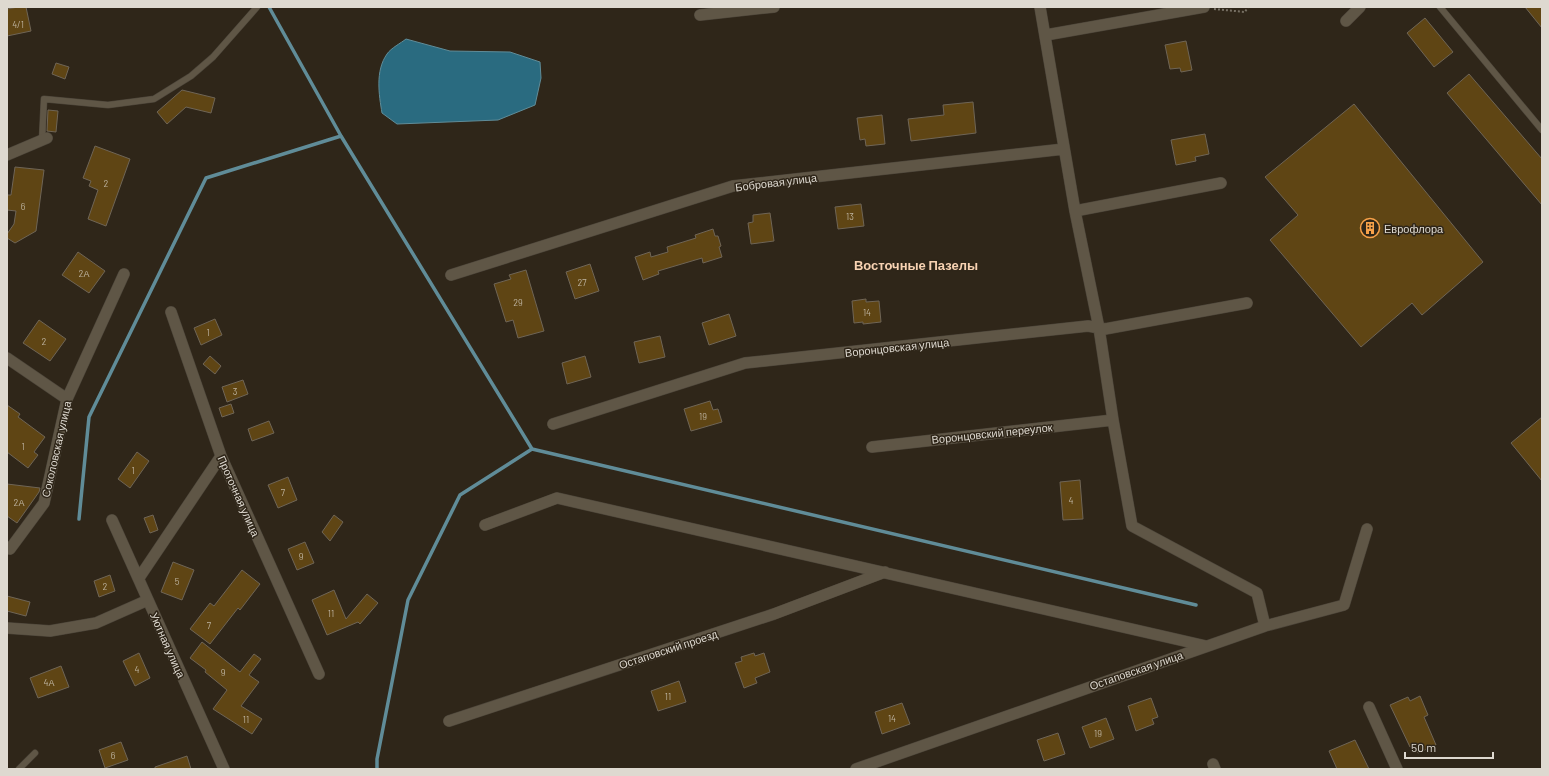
<svg xmlns="http://www.w3.org/2000/svg" width="1549" height="776" viewBox="0 0 1549 776" font-family="Barlow,sans-serif">
<style>
.water{fill:#2a6b80;stroke:#608c98}
.lines{fill:none;stroke-linecap:round;stroke-linejoin:round}
.stream{stroke:#608c98;stroke-width:3.5}
.building{fill:#5f4514;stroke:#6f6556}
.service-casing{stroke:#4b4439;stroke-width:7}
.minor-casing{stroke:#4b4439;stroke-width:12}
.path{stroke:#777064;stroke-width:2;stroke-dasharray:2 2;stroke-linecap:butt}
.service{stroke:#5f5646;stroke-width:6}
.minor{stroke:#5f5646;stroke-width:11}
.labels{text-anchor:middle;dominant-baseline:central;stroke-width:3;stroke-linejoin:round;paint-order:stroke}
.number-label{font-size:9px;fill:#beb4a1}
.street-label{font-size:11px;fill:#ded9d0;stroke:#2f2619}
.poi-label{font-size:11px;fill:#ded9d0;stroke:#2f2619;text-anchor:start}
.quarter-label{font-size:13px;font-weight:bold;fill:#f7d2b2;stroke:#2f2619}
</style>
<rect width="100%" height="100%" fill="#2f2619"/>
<path class="water" d="M406,39L450,51L510,52L540,62L541,78L535,105L498,120L397,124L382,113C379,95 375,71 387,54C391,48 401,43 406,39Z"/>
<g class="lines">
<path class="stream" d="M269,7L341,136L532,449L1196,605
M79,519L89,417L206,178L341,136
M377,769V759L408,600L460,495L532,449"/>
</g>
<path class="building" d="M18,7H26L31,31L7,36V9Z
M1525,7H1542V28Z
M1425,18L1453,52L1434,67L1407,33Z
M1186,41L1192,70L1181,72L1180,68L1170,69L1165,45Z
M56,63L69,67L65,79L52,74Z
M1469,74L1542,159V205L1447,93Z
M182,90L215,98L211,113L186,107L167,124L157,112Z
M973,102L976,133L911,141L908,119L944,115L943,105Z
M1354,104L1483,262L1422,315L1412,303L1361,347L1270,240L1298,215L1265,177Z
M48,110L58,111L56,132L47,131Z
M882,115L885,144L866,146L865,139L860,140L857,118Z
M1205,134L1209,154L1195,157L1196,161L1176,165L1171,140Z
M95,146L130,159L106,226L88,219L98,190L89,186L91,181L83,178Z
M15,167L44,170L36,231L15,243L7,238V234L14,224L16,211L7,210V195H11Z
M861,204L864,226L838,229L835,207Z
M770,213L774,241L751,244L748,223L753,222V215Z
M713,229L715,236H718L721,246L719,247L722,257L703,263L702,258L658,271L659,274L643,280L635,257L650,252L651,257L668,252L667,247L696,238L695,235Z
M78,252L105,271L89,293L62,275Z
M590,264L599,291L575,299L566,272Z
M526,270L544,331L518,338L513,320L506,322L494,284L511,279L509,275Z
M866,299V302L879,301L881,322L863,324V322L854,323L852,301Z
M729,314L736,336L709,345L702,323Z
M215,319L222,335L201,345L194,328Z
M39,320L66,339L50,361L23,343Z
M660,336L665,357L639,363L634,342Z
M210,356L221,366L215,374L203,364Z
M585,356L591,377L567,384L562,363Z
M243,380L248,394L227,402L222,387Z
M710,401L713,410L718,409L722,422L691,431L684,409Z
M231,404L234,413L222,417L219,408Z
M7,405L20,414L18,417L45,437L34,452L38,455L28,468L7,452Z
M1542,417V481L1511,443Z
M269,421L274,433L252,441L248,429Z
M137,452L149,461L130,488L118,479Z
M288,477L297,500L278,508L268,485Z
M1080,480L1083,519L1063,520L1060,482Z
M7,484L40,488L39,492L17,523L7,516Z
M153,515L158,530L150,533L144,518Z
M334,515L343,522L330,541L322,532Z
M305,542L314,563L297,570L288,549Z
M173,562L194,570L182,600L161,592Z
M242,570L260,584L240,610L238,608L210,644L190,629L210,603L214,606Z
M110,575L115,591L99,597L94,581Z
M334,590L346,619L367,594L378,603L360,624L358,622L327,635L312,600Z
M7,596L30,602L26,616L7,611Z
M202,642L240,672L254,654L261,659L249,675L259,682L241,706L262,719L252,734L213,709L227,690L205,672L206,670L190,658Z
M139,653L150,678L135,686L123,661Z
M754,653L755,656L764,653L770,672L755,678L757,683L744,688L735,663L742,661L741,657Z
M61,666L69,687L38,698L30,678Z
M679,681L686,702L658,711L651,691Z
M1420,696L1428,715L1424,717L1436,745L1418,753L1415,745L1410,747L1390,705L1408,697L1410,701Z
M1151,698L1158,717L1152,719L1154,724L1136,731L1128,706Z
M902,703L910,724L882,734L875,712Z
M1106,718L1114,739L1090,748L1082,727Z
M1058,733L1065,754L1044,761L1037,740Z
M1355,740L1369,769H1337L1329,751Z
M121,742L128,760L105,768L99,750Z
M187,756L191,769H155V767Z"/>
<g class="lines">
<defs>
<path id="service" d="M1440,7L1542,130
M42,140L44,99L108,105L154,99L191,76L213,57L257,7
M19,769L35,753"/>
<path id="minor" d="M1040,7L1075,211L1099,328L1113,420L1132,526L1257,593L1265,626
M700,15L774,7
M1346,21L1360,7
M1046,35L1204,7
M7,155L47,138
M1075,211L1221,183
M451,275L733,186L1064,149
M171,312L221,456L319,674
M7,358L67,399
M553,424L745,363L1088,326L1105,329L1247,303
M872,447L1113,420
M112,520L224,769
M485,525L557,498L1206,646
M7,547L10,549L44,503L67,399L124,274
M139,578L221,456
M7,628L50,631L96,623L148,600
M1369,707L1397,769
M449,721L774,614L885,572
M1213,764L1215,769
M856,769L1265,626L1344,605L1367,529"/>
</defs>
<use href="#service" class="service-casing"/>
<use href="#minor" class="minor-casing"/>
<path class="path" d="M1214,9L1245,12L1248,7"/>
<use href="#service" class="service"/>
<use href="#minor" class="minor"/>
</g>
<defs>
<symbol id="building-ring" viewBox="-11 -11 22 22"><circle r="9.5" fill="#2f2619" stroke="#f7a149" stroke-width="1.5"/><path d="M-4-6H4V6H1V3H-1V6H-4ZM-2.5-4.3h1.7v1.8h-1.7ZM.8-4.3h1.7v1.8H.8ZM-2.5-1h1.7V.8h-1.7ZM.8-1h1.7V.8H.8Z" fill="#f7a149"/></symbol>
</defs>
<g fill-rule="evenodd">
<use href="#building-ring" x="1359" y="217" width="22" height="22"/>
</g>
<g class="labels">
<g class="number-label">
<text x="18" y="24">4/1</text>
<text x="106" y="183">2</text>
<text x="23" y="206">6</text>
<text x="850" y="216">13</text>
<text x="84" y="273">2А</text>
<text x="582" y="282">27</text>
<text x="518" y="302">29</text>
<text x="867" y="312">14</text>
<text x="208" y="332">1</text>
<text x="44" y="341">2</text>
<text x="235" y="391">3</text>
<text x="703" y="416">19</text>
<text x="23" y="446">1</text>
<text x="133" y="470">1</text>
<text x="283" y="492">7</text>
<text x="1071" y="500">4</text>
<text x="19" y="502">2А</text>
<text x="301" y="556">9</text>
<text x="177" y="581">5</text>
<text x="105" y="586">2</text>
<text x="331" y="613">11</text>
<text x="209" y="625">7</text>
<text x="137" y="669">4</text>
<text x="223" y="672">9</text>
<text x="49" y="682">4А</text>
<text x="668" y="696">11</text>
<text x="892" y="718">14</text>
<text x="246" y="719">11</text>
<text x="1098" y="733">19</text>
<text x="113" y="755">6</text>
</g>
<g class="street-label">
<text transform="translate(776 182) rotate(-7)">Бобровая улица</text>
<text transform="translate(897 347) rotate(-6)">Воронцовская улица</text>
<text transform="translate(992 433) rotate(-6)">Воронцовский переулок</text>
<text transform="translate(56 449) rotate(-77)">Соколовская улица</text>
<text transform="translate(239 496) rotate(66)">Проточная улица</text>
<text transform="translate(168 645) rotate(66)">Уютная улица</text>
<text transform="translate(668 649) rotate(-18)">Остаповский проезд</text>
<text transform="translate(1136 670) rotate(-19)">Остаповская улица</text>
</g>
<g class="poi-label">
<text x="1384" y="228">Еврофлора</text>
</g>
<g class="quarter-label">
<text x="916" y="265">Восточные Пазелы</text>
</g>
</g>
<rect width="1549" height="776" fill="none" stroke="#ded9d0" stroke-width="16"/>
<path d="M1405 752v6h88v-6" fill="none" stroke="#ded9d0" stroke-width="2"/>
<text x="1411" y="752" font-size="12" fill="#ded9d0" stroke="#2f2619" stroke-width="3" paint-order="stroke">50 m</text>
</svg>
